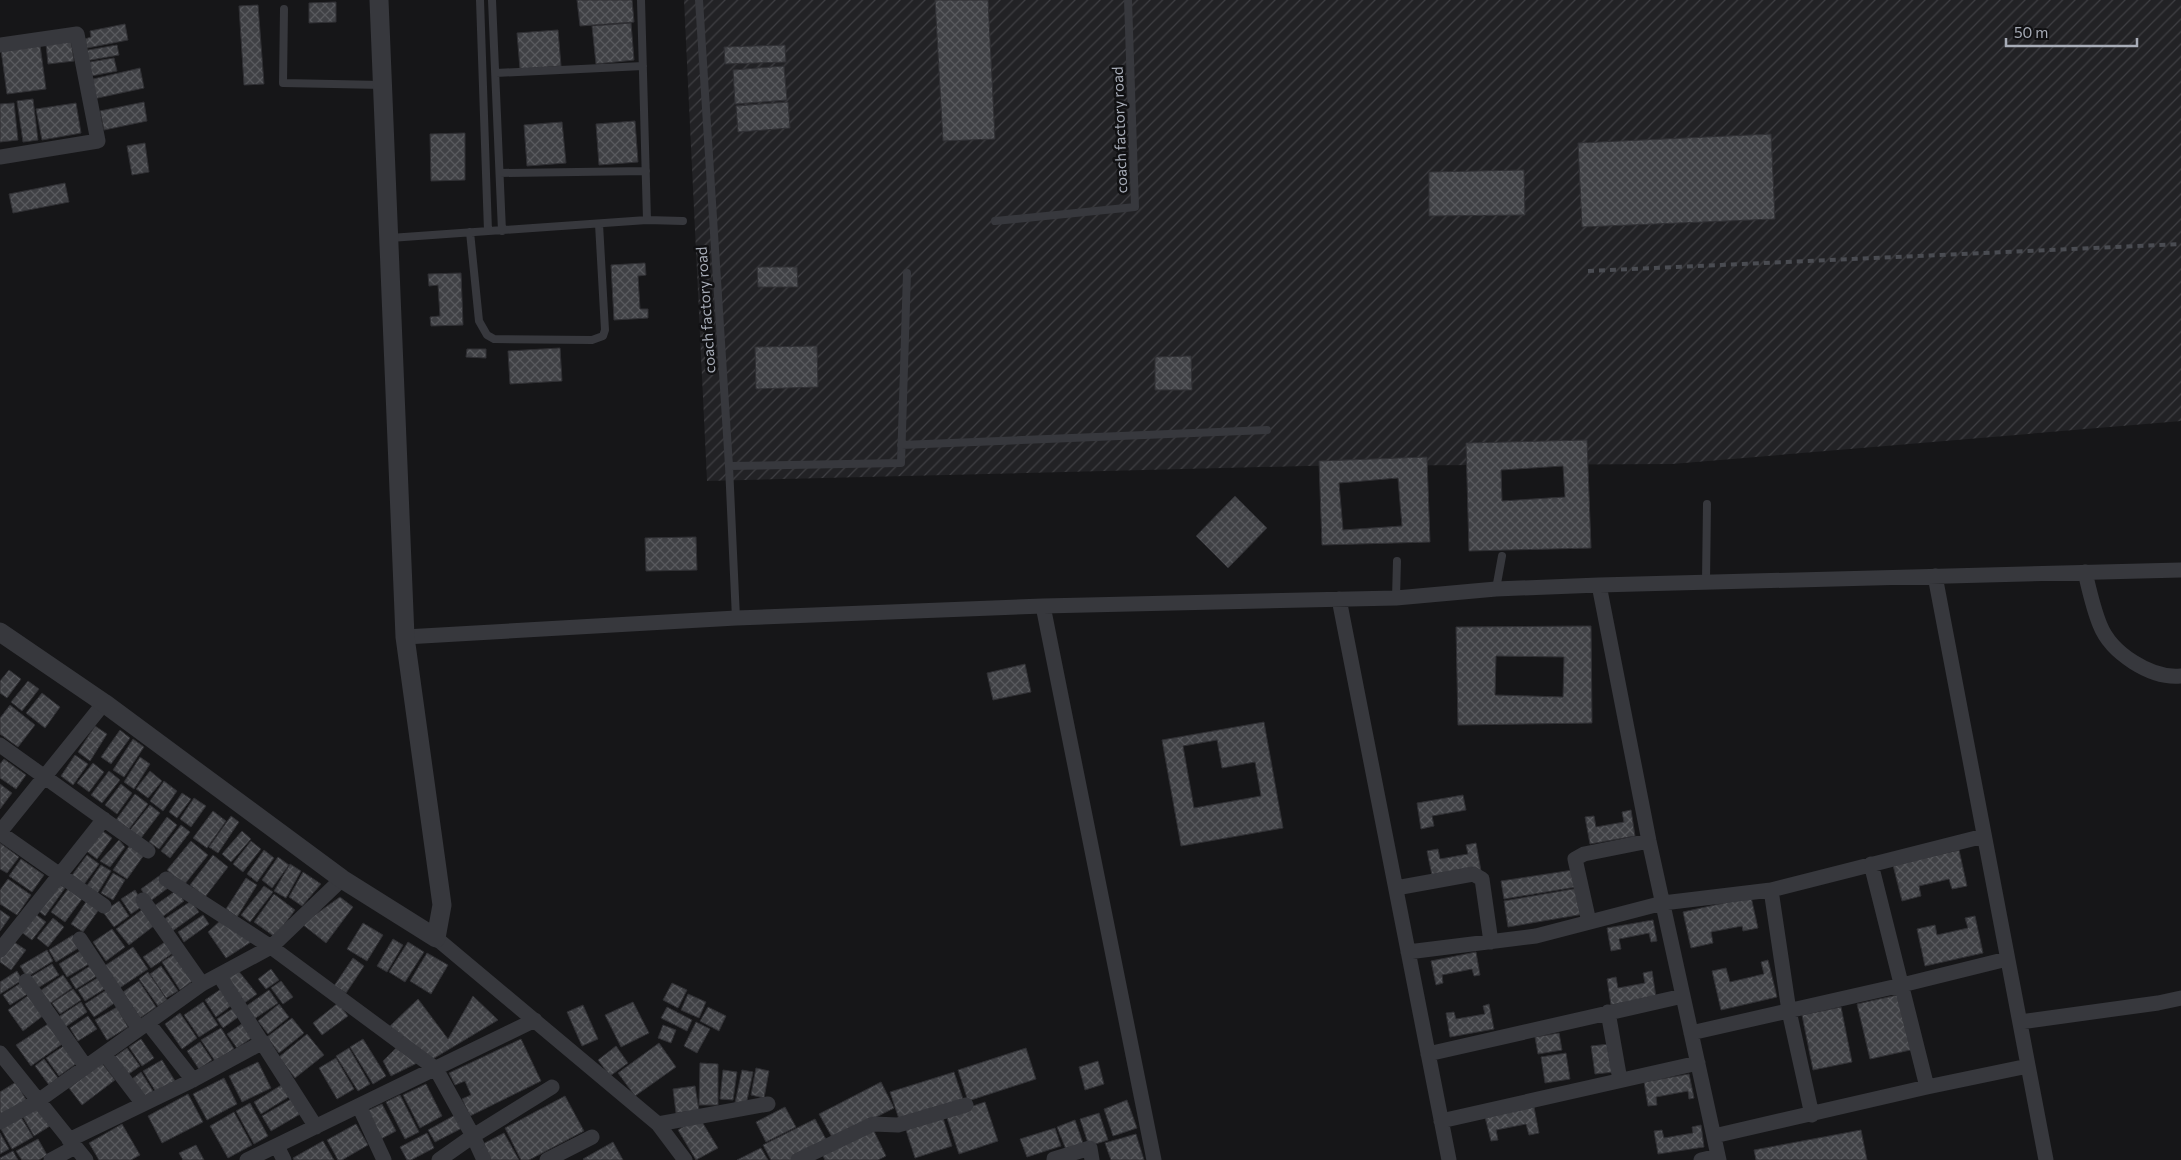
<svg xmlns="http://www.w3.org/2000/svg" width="2181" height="1160" viewBox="0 0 2181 1160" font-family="Commissioner,sans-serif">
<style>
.industrial{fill:url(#industrial-furrows)}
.building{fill:url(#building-cross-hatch);stroke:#303034;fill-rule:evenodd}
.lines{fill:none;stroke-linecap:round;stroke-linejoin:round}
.service{stroke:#37383d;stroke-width:8}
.minor{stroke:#37383d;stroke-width:15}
.tertiary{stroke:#37383d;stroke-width:19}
.rail{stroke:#4a4c52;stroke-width:4;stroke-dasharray:6 5;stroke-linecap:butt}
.labels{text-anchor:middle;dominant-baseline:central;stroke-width:5;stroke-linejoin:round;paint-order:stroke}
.street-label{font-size:15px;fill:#a8adb8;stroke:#111113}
</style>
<defs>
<pattern id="industrial-furrows" width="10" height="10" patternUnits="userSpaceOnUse" patternTransform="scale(1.25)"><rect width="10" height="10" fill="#222225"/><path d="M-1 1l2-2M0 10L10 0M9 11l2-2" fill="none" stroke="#3f3f43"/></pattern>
<pattern id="building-cross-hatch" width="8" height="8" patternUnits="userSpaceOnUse" patternTransform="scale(1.25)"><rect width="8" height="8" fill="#404145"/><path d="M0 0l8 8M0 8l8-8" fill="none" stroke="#595a5e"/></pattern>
</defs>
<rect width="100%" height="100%" fill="#161618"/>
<path class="industrial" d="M684,0H2181V421L1672,464L1305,466L707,481Z"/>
<path class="building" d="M577,0H632L634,22L580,26Z
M935,0H988L995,139L943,141Z
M336,2V22L309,23V3Z
M258,5L264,84L244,85L239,6Z
M631,23L634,60L596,64L592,26Z
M125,24L128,40L87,48L85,39L91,37L90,31Z
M558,30L561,66L520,69L517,33Z
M71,41L74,61L48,64L46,44Z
M40,45L46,89L7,94L1,50Z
M117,45L119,55L85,61L83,51Z
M785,45L786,62L725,64L724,47Z
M114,58L117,71L86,77L84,63Z
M784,66L787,100L735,104L733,70Z
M140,68L144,88L93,99L89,80Z
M33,99L38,140L23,142L17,101Z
M144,102L147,121L104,130L100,111Z
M788,102L790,128L738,132L736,106Z
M14,103L18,140L0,142V104Z
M76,103L81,133L42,140L36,109Z
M635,121L638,162L599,165L596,124Z
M562,122L566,163L527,166L524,125Z
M465,133V180L431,181L430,134Z
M1771,134L1775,219L1582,227L1578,143Z
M145,143L149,172L132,175L127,146Z
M1524,170L1525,215L1429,216V172Z
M65,183L69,202L13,213L9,194Z
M645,263L646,275L638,276L640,309H648V318L614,320L611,265Z
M757,267H797L798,287H758Z
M461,273L463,325L431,326L430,317L440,316L438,285L429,286L428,274Z
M817,346L818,387L756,389L755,347Z
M560,348L562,381L510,384L508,351Z
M467,349H486V358L466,357Z
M1191,356L1192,390H1155V357Z
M1587,440L1591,548L1469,551L1466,443ZM1563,466L1565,497L1502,501L1501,470Z
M1427,457L1430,542L1322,545L1319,461ZM1398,478L1402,526L1343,530L1339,483Z
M1235,496L1267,528L1228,568L1196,536Z
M696,537L697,570L646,571L645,538Z
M1591,626L1592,723L1458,725L1456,627ZM1496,656L1564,657L1563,697L1495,695Z
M1025,664L1031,692L993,700L987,673Z
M9,670L21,679L7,698L0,693V681Z
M28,681L39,689L22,711L11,702Z
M42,693L60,707L45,728L26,713Z
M10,705L35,725L18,747L0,734V718Z
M1264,722L1283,828L1181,846L1162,740ZM1217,740L1222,768L1255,762L1261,796L1194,808L1183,746Z
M95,726L107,734L90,761L78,752Z
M120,730L130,738L111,764L101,757Z
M133,739L144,747L124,777L113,770Z
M75,755L88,764L73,785L61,776Z
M140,757L150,764L134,789L124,782Z
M4,759L26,775L16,789L0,778V764Z
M93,763L104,772L89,792L77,783Z
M109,771L120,780L102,803L91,795Z
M150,771L162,781L148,798L136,789Z
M164,781L177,791L163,811L150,801Z
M0,784L12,793L0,809Z
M121,784L132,793L117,814L105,805Z
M182,793L191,799L177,818L169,812Z
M135,794L148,804L129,829L116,820Z
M1463,795L1466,810L1432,816L1434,826L1421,829L1417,803Z
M194,798L206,806L191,827L180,819Z
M150,805L160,813L141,838L130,830Z
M1631,810L1635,836L1590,844L1585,817L1594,816L1596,827L1624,822L1622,812Z
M213,811L226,821L207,848L193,838Z
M231,816L239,822L218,853L209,847Z
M167,817L177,825L159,849L149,842Z
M181,825L190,832L170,858L161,851Z
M100,829L112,838L97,859L85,850Z
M242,831L251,839L231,862L222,854Z
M119,840L125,847L110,867L100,861Z
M191,841L208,855L184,885L167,870Z
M251,841L261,849L243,872L233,864Z
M0,843L19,857L7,873L0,869Z
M1476,843L1481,871L1433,880L1427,851L1438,849L1440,859L1468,854L1466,845Z
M130,845L144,855L127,879L113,870Z
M264,850L274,858L257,882L247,874Z
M1959,850L1967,886L1952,889L1949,879L1919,886L1921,896L1902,901L1893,865Z
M87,855L99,864L82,887L70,878Z
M213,855L228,867L205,897L190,885Z
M278,857L289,865L272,888L262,880Z
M21,859L44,875L32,892L9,876Z
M290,864L301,871L286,898L274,891Z
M101,865L111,871L97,894L86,887Z
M1573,870L1576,887L1504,899L1501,881Z
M303,872L321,884L302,906L289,897Z
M113,873L125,880L113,900L101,893Z
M159,876L168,888L149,902L141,889Z
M246,878L257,885L237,917L226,909Z
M8,879L31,895L17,915L0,904V890Z
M56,881L65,888L45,916L36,909Z
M264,886L273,892L250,922L241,915Z
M1579,888L1584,914L1508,927L1504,901Z
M68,889L82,899L65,922L51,912Z
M135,890L144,905L131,914L121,899Z
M177,890L184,901L162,917L154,906Z
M274,894L295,910L275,937L254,922Z
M340,897L353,907L326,943L302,924Z
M1751,897L1758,928L1743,931L1742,926L1711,932L1713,943L1691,948L1683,912Z
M88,899L100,908L83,932L71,924Z
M119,901L129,916L114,927L103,912Z
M191,901L199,912L171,932L163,920Z
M143,909L155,925L129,945L116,929Z
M0,910L10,917L0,931Z
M34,913L46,922L32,940L20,931Z
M203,915L209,924L184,942L178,932Z
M1975,916L1983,953L1925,966L1917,929L1935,925L1937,935L1968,928L1965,918Z
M53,918L64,927L48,947L37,938Z
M221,920L251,942L226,958L208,932Z
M1653,920L1657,941L1651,942L1649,933L1619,939L1621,949L1611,951L1607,928Z
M363,923L383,935L367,961L347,949Z
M112,929L125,947L106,961L93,942Z
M73,935L80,947L56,962L49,950Z
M393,939L403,945L387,972L377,966Z
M11,940L26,950L11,970L0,962V955Z
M168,940L176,951L151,968L143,957Z
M408,942L424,952L405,982L389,972Z
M133,947L148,969L118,989L103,967Z
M47,950L53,961L27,977L20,966Z
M80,951L89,964L67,977L59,964Z
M1476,952L1480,975L1474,976L1472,969L1442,975L1443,983L1436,985L1431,961Z
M176,953L194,980L180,990L162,962Z
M427,953L448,965L431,994L410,981Z
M353,958L364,966L346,993L334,986Z
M1768,960L1777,997L1721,1010L1712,971L1726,968L1730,982L1764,974L1761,962Z
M52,964L59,975L36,989L29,978Z
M93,964L100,974L76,989L70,979Z
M161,966L178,991L166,998L150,974Z
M237,969L257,994L243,1004L224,979Z
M271,969L279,980L266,989L258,979Z
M17,971L22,980L0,994V982Z
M1652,971L1656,997L1611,1005L1607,979L1616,977L1618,988L1645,983L1643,973Z
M148,972L167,1000L158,1006L139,979Z
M63,975L72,988L49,1004L40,991Z
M99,977L106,988L85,1001L78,990Z
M139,981L156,1007L140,1018L123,992Z
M281,981L293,997L283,1004L271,988Z
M22,982L29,993L10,1005L3,995Z
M672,983L687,990L678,1008L663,1000Z
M73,989L81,1000L60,1014L52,1003Z
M108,989L116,1002L94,1017L85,1004Z
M221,989L232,1005L216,1017L205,1000Z
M269,990L278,1003L254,1019L245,1007Z
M688,994L706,1002L699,1018L681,1010Z
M1902,994L1915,1049L1870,1059L1857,1004Z
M29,995L44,1015L23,1031L8,1010Z
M473,996L498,1020L431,1060L388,1028L418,999L448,1039Z
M81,1002L87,1012L64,1028L57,1018Z
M203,1002L218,1025L199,1037L184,1015Z
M633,1002L649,1033L621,1047L605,1015Z
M338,1003L348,1016L322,1035L313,1023Z
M279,1004L289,1017L268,1034L258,1021Z
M1489,1004L1494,1029L1450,1037L1446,1013L1454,1012L1456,1019L1485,1014L1483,1006Z
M583,1005L598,1039L582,1046L567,1012Z
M117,1007L128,1027L107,1040L95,1020Z
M235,1007L241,1015L223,1028L217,1019Z
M667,1007L692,1020L687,1031L661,1018Z
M708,1007L726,1016L719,1031L700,1021Z
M1841,1007L1852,1062L1813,1070L1802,1015Z
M180,1013L197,1038L182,1049L165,1024Z
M88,1016L97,1029L78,1041L70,1028Z
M292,1018L304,1033L279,1053L267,1037Z
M246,1021L256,1035L237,1048L227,1034Z
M51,1022L65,1042L31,1066L16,1045Z
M696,1022L710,1029L697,1053L684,1046Z
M663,1025L676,1030L671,1043L658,1038Z
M221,1028L234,1049L215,1061L201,1040Z
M1559,1033L1562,1050L1538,1054L1535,1037Z
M307,1034L324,1055L295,1078L279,1057Z
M141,1039L154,1058L142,1066L129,1047Z
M363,1039L386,1076L373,1084L350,1047Z
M521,1039L541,1081L470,1116L462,1099L471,1095L465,1081L455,1085L449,1073Z
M200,1042L212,1060L199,1069L187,1051Z
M659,1043L676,1067L635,1096L618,1073Z
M1610,1044L1614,1072L1595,1074L1591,1046Z
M65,1045L77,1063L59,1076L46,1058Z
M398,1046L419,1062L391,1076L383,1061Z
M616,1046L628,1063L610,1076L598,1060Z
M127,1048L140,1066L126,1076L113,1058Z
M349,1048L370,1084L358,1091L336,1056Z
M1026,1048L1036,1079L968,1101L958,1070Z
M1566,1053L1570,1079L1545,1083L1541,1057Z
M336,1058L354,1089L337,1099L319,1068Z
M44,1059L58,1078L49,1085L35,1066Z
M162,1060L175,1081L156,1092L143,1071Z
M1098,1061L1104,1084L1085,1090L1079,1067Z
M258,1062L271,1088L242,1102L229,1076Z
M102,1063L115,1080L82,1105L69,1088Z
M700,1063L718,1064V1105H699Z
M756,1068L769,1071L764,1098L751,1095Z
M723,1070L737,1072L733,1100L720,1099Z
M742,1070L753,1072L746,1105L735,1103Z
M141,1072L153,1091L145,1097L132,1079Z
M954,1072L964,1102L900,1122L890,1092Z
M1689,1074L1694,1098L1689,1099L1688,1091L1656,1097L1657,1105L1648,1106L1644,1082Z
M224,1078L237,1104L207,1120L193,1094Z
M16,1082L28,1103L0,1120V1092Z
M881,1082L894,1108L833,1139L819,1114Z
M283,1084L290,1096L261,1114L254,1102Z
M426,1084L442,1116L420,1128L403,1095Z
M695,1086L699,1110L676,1113L673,1089Z
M188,1094L203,1122L162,1143L148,1116Z
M400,1095L419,1132L405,1139L386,1102Z
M565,1096L584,1131L529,1160H521L505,1128Z
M293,1098L302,1113L271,1131L262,1116Z
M1127,1100L1137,1128L1113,1136L1104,1109Z
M985,1102L998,1141L959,1154L946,1115Z
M250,1103L268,1136L254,1144L236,1111Z
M382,1104L396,1131L379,1140L365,1112Z
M38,1107L50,1126L34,1136L23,1117Z
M785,1107L796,1127L766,1142L756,1122Z
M1534,1107L1539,1133L1529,1135L1526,1124L1496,1130L1498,1140L1491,1141L1485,1117Z
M234,1112L252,1145L228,1158L210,1126Z
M1099,1113L1108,1140L1089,1146L1080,1119Z
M457,1114L464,1127L435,1142L428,1130Z
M21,1117L33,1137L12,1149L1,1129Z
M699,1117L718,1148L696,1160L678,1130Z
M943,1118L952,1146L915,1158L906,1130Z
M815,1119L828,1143L794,1160H771L763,1145Z
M1075,1120L1084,1146L1067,1152L1057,1127Z
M122,1124L140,1155L131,1160H99L89,1143Z
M356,1124L368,1145L342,1160H338L327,1140Z
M1701,1125L1704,1147L1658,1154L1654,1131L1662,1130L1664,1138L1693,1133L1692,1127Z
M872,1127L886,1156L878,1160H825L821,1152Z
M1055,1128L1061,1146L1027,1157L1020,1139Z
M1861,1130L1867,1160H1756L1754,1150Z
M0,1133L9,1149L0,1154Z
M427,1133L434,1148L411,1160H407L400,1147Z
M504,1133L519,1160H486L479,1146Z
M1136,1134L1144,1160H1111L1105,1143Z
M38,1139L47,1155L39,1160H22L16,1151Z
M323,1141L334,1160H294L293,1158Z
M613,1142L623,1160H584L583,1159Z
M196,1145L204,1160H183L179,1153Z
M761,1148L768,1160H737Z
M13,1151L18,1160H0V1158Z"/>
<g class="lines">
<path class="service" d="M480,0L488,231
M492,0L502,231
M641,0L647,220
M699,0L729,466L736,618
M284,9L283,83L383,85
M496,73L643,66
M500,173L646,171
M995,221L1135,207L1128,0
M470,232L479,321L487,335L494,339L592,340L603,336L605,330L599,224
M390,238L647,220L683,221
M901,445L1267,430
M729,466L901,463L907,273
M1706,582L1707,504
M1496,589L1502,556
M1396,598L1397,561"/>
<path class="minor" d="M0,45L77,34L98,141L0,157
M2085,572C2089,589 2093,608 2100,625C2111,653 2151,679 2181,676
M1935,576L2046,1160
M1599,585L1649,841L1719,1160
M1339,599L1449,1160
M1043,606L1154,1160
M405,637L736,618L1043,606L1396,598L1496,589L1599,585L2181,570
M0,745L148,851
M0,832L104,703
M0,833L104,906
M1871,864L1927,1087
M166,879L271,947L436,1069L473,1136L484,1160
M1396,888L1473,874L1482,879L1491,942
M1771,890L1789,1011L1812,1115
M143,900L202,984
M1589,922L1575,859L1584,854L1649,841
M436,938L658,1124L685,1160
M80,939L139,1029
M0,950L104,819
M1408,952L1536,936L1663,903L1771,890L1984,836
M219,975L316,1127
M26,981L86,1067
M1608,1012L1620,1080
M2020,1022L2158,1003L2181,998
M148,1023L193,1080
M1691,1033L1902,985L2007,959
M0,1053L86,1160
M105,1054L143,1104
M1428,1054L1683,996
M359,1106L384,1160
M1441,1121L1698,1063
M0,1122L38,1101L202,984L271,947L342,879
M658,1124L768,1104
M1714,1136L1927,1087L2028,1066
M69,1140L193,1080L263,1042
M277,1146L284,1160
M51,1160L75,1147
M247,1160L535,1020
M439,1160L473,1136L552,1087
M547,1160L592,1137
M798,1160L873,1124L898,1125L966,1105
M1054,1160V1159L1090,1148L1092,1160
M1701,1160L1718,1156"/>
<path class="tertiary" d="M0,632L104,703L342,879L436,938L442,905L405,637L379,0"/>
<path class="rail" d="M1588,271L2181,244"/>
</g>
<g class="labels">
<g class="street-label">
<text transform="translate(1119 130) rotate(-92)">coach factory road</text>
<text transform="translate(705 310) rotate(-94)">coach factory road</text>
</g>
</g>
<path d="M2006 38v8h131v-8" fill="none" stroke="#a8adb8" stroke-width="2.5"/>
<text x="2014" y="38" font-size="15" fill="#a8adb8" stroke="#111113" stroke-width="4" paint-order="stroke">50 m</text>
</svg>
